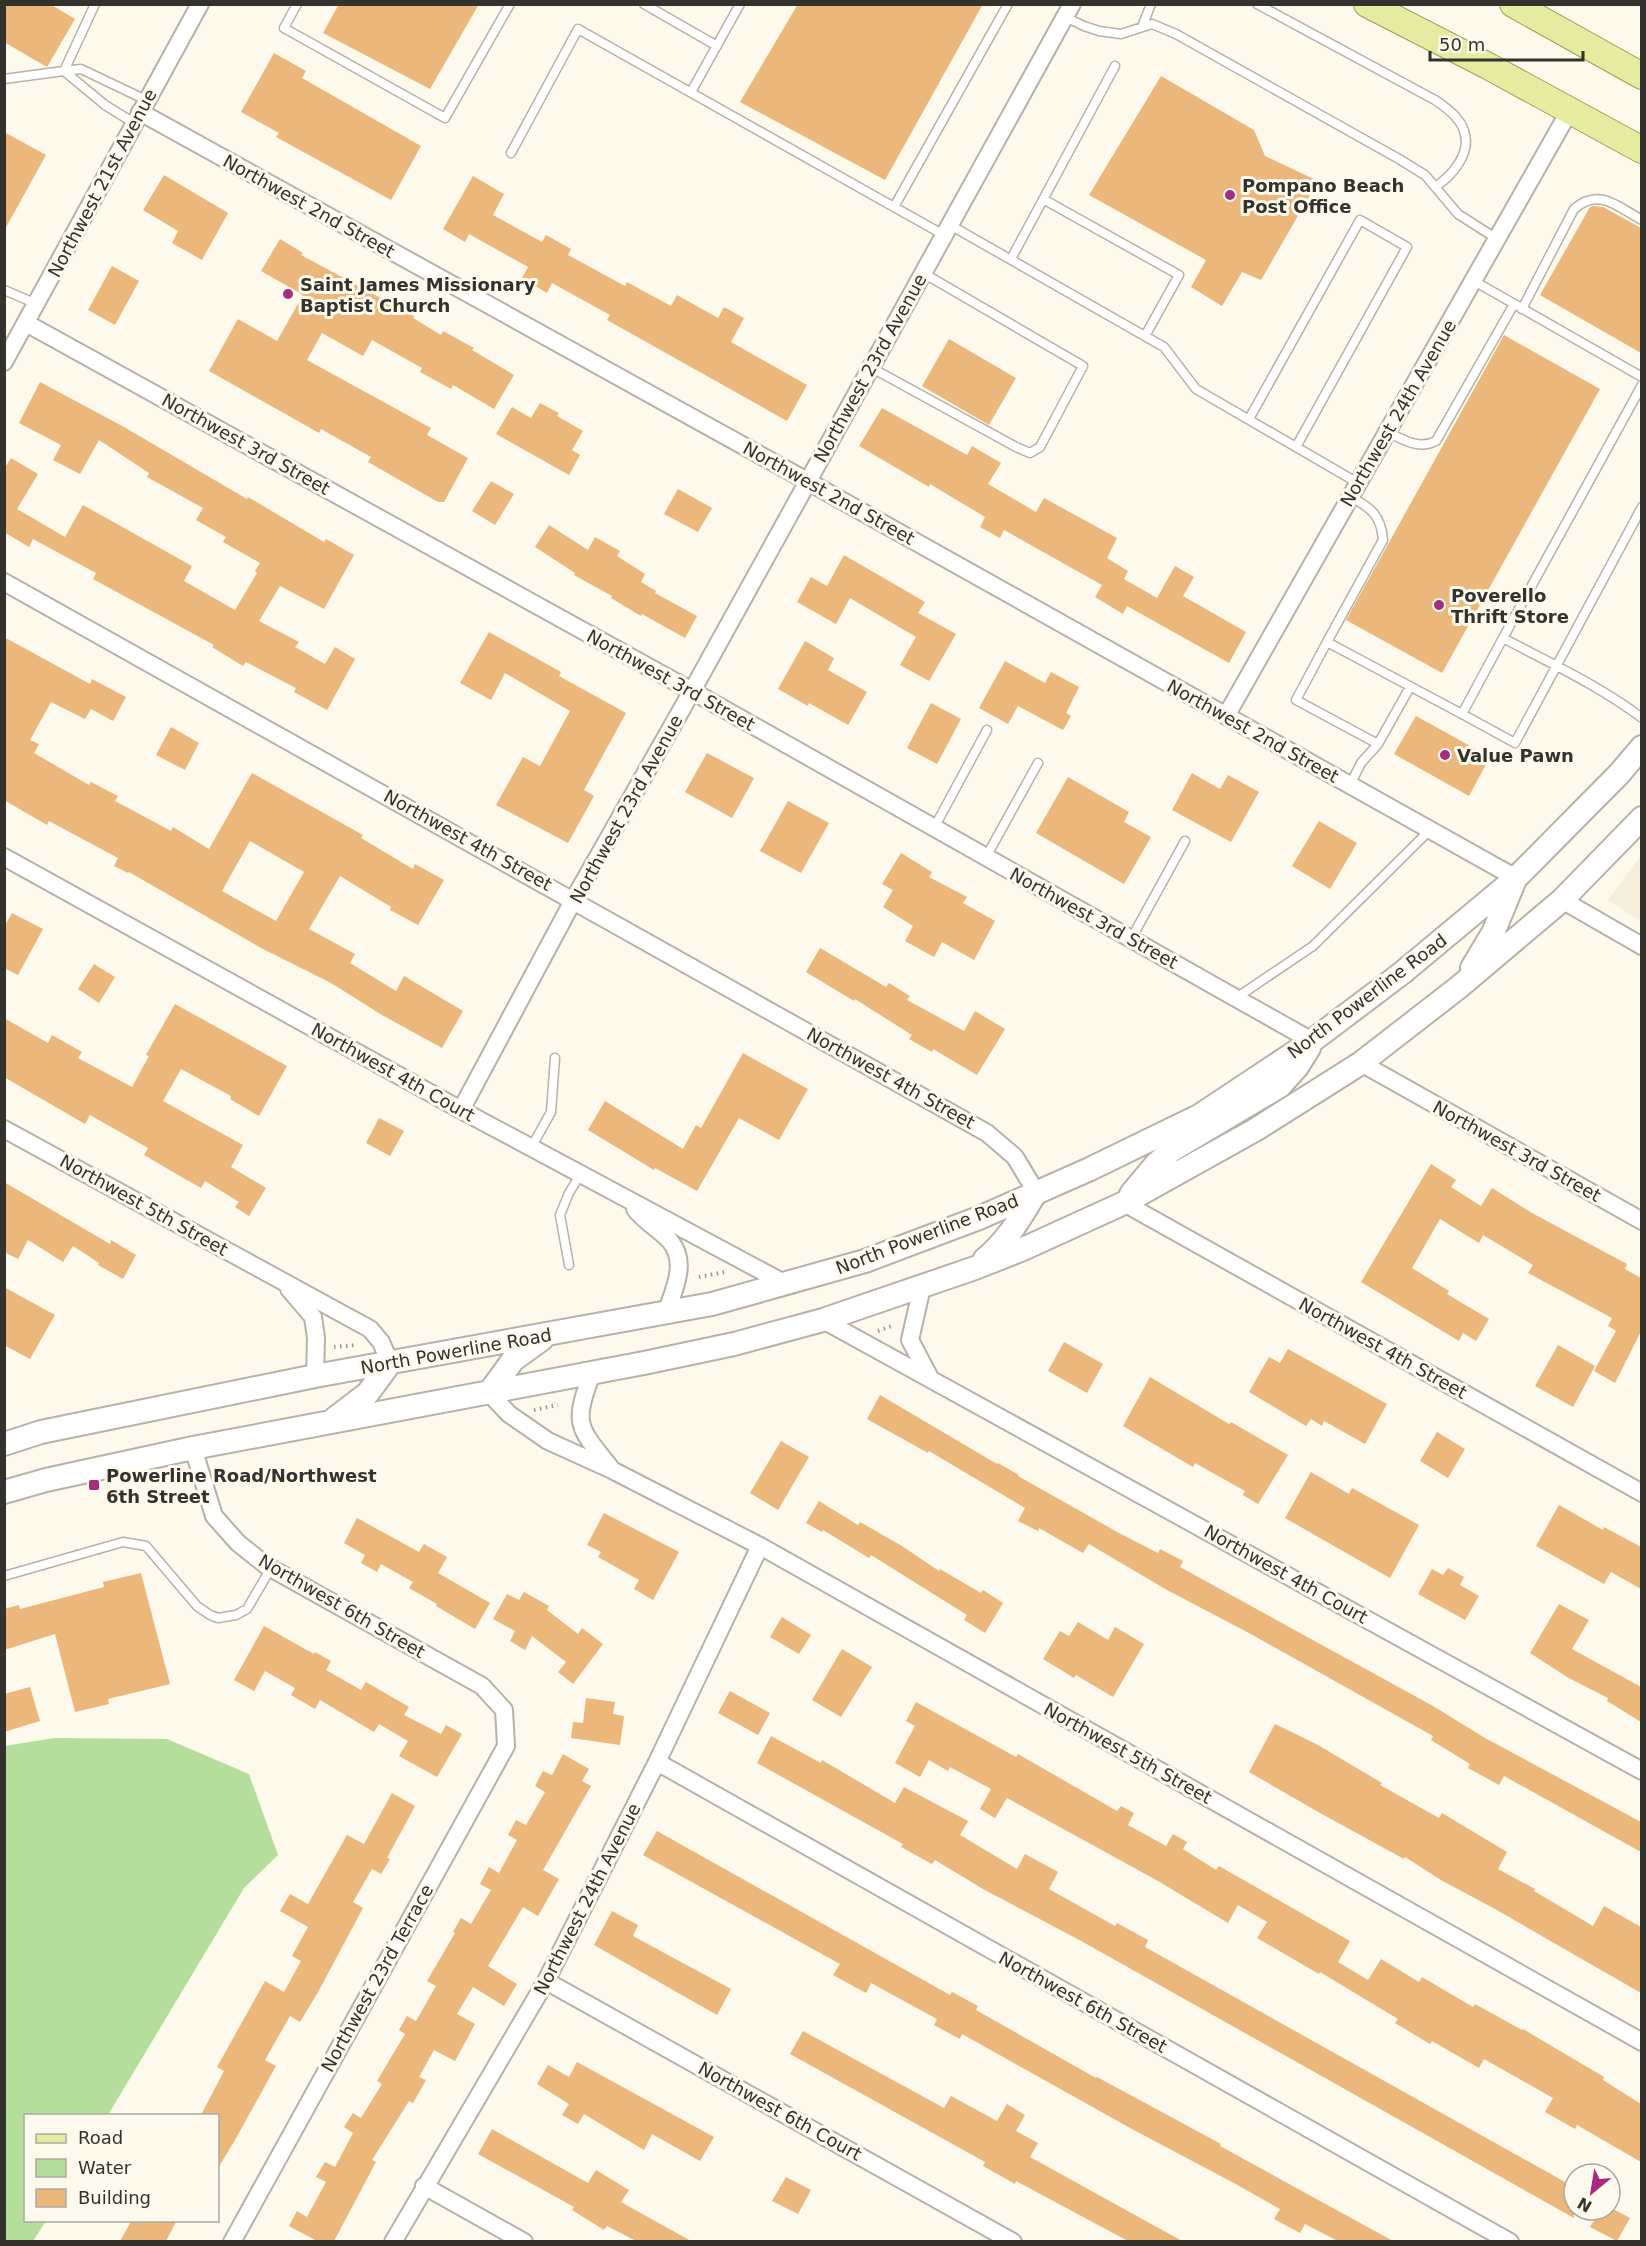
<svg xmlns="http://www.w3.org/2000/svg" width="1646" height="2246" viewBox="0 0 1646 2246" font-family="'DejaVu Sans',sans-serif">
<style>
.built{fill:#f5eedb}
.water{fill:#b5de9d}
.building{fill:#ebb77b;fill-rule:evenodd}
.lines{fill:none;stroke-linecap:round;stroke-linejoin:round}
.service-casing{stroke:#b6b2a7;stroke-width:11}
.minor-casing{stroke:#b6b2a7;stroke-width:20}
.secondary-casing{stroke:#b6b2a7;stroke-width:26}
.primary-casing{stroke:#9ca151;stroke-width:28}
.path{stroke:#99978e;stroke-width:4;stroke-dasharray:1.5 4.5;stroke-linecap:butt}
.service{stroke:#fff;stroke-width:8}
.minor{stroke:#fff;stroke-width:16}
.secondary{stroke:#fff;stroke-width:22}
.primary{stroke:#e6eba2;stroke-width:26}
.poi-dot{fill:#a62c81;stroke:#fdf9ed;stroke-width:2}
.labels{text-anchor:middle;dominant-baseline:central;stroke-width:6;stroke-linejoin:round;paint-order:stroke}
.street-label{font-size:18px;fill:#33322d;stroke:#fdf9ed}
.poi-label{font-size:18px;font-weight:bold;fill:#33322d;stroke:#fdf9ed;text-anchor:start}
</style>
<rect width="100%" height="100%" fill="#fdf9ed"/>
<path class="built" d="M1641,855V922L1608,900Z"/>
<path class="water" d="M54,1738L167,1739L249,1774L278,1855L244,1888L108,2115L26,2116V2220L46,2221L33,2241H5V1746Z"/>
<path class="building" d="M4,4H50L75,19L47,67L4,42Z
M339,4H479L430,89L323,33Z
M798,4H983L885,180L740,102Z
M274,53L306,71L302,78L421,146L391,200L276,137L279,133L241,112Z
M1161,76L1254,130L1265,156L1318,181L1261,280L1242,272L1222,306L1191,287L1206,260L1089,195Z
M4,132L46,155L4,231Z
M164,175L228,213L202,260L172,243L178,231L143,210Z
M473,176L504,194L493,215L542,242L546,235L571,249L568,255L625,286L627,282L671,306L677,295L718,318L724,307L744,318L731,342L807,385L787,421L607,320L610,315L552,283L547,293L522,278L528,267L469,234L465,242L443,229Z
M1593,206L1603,207L1641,228V353L1540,295L1590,207Z
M280,239L303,253L301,255L414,316L413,318L441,335L443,331L474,348L472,350L514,375L494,409L453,385L451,389L420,372L422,368L372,340L363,356L322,333L307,360L431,428L427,435L468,458L444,502H438L368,462L371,457L321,429L319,433L209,371L238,319L277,341L303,295L261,271Z
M112,266L139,281L115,325L88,310Z
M1504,335L1600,389L1442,673L1346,620Z
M949,339L1016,378L989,425L922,386Z
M40,382L124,427L247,499L248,497L324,542L326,539L354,555L324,609L280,586L259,621L299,642L295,647L325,664L335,647L355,659L327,710L294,692L296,688L246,662L243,666L212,647L214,645L93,579L96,573L33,539L29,547L4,532V469L11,458L38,474L17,509L65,537L83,505L192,566L184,581L235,610L257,573L255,571L260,563L223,542L226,537L196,520L203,508L147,477L149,473L99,440L80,474L53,460L61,445L19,423Z
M540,403L559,413L557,416L583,431L572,450L580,455L569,475L496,434L512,407L531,418Z
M882,408L967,455L972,446L1001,463L988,484L1036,512L1044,498L1117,538L1107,558L1128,571L1124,579L1157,598L1175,566L1194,577L1183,596L1246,632L1229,663L1127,606L1123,614L1095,597L1102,585L1004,530L1000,538L980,527L985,517L930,484L929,487L859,446Z
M491,481L514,494L495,525L472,511Z
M678,489L712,508L698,532L664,514Z
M549,525L588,550L595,537L620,551L617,556L645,574L641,582L656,591L655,593L697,616L685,638L642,614L641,616L611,598L612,596L574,575L575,573L535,547Z
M844,555L925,602L918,613L956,634L929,681L900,665L916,637L850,598L836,624L797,602L811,577L827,586Z
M489,632L561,672L559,676L626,713L584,790L594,796L568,843L496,805L523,757L540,766L570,711L505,673L491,700L460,683Z
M4,637L90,684L92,679L126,697L113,721L91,709L85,719L51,702L30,740L39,744L34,753L89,785L91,782L118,796L115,801L171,831L173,827L209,849L252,773L363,835L361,838L413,869L415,864L444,880L418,925L390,910L391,907L340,876L309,929L355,954L350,963L396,991L404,976L463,1011L442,1048L382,1015L331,983L261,948L129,872L128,873L114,866L118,858L49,821L47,825L4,800ZM250,841L304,872L276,921L222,891Z
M805,641L834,658L828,670L867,692L848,725L809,703L808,706L778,689Z
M1005,661L1045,683L1051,672L1079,687L1066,713L1071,716L1063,730L1018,706L1008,724L979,708Z
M931,703L961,719L937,764L907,748Z
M1416,716L1490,757L1469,796L1394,754Z
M171,727L199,743L185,770L156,755Z
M707,753L754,778L732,818L685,792Z
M1192,773L1220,789L1228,775L1259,792L1231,842L1172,810Z
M1068,777L1129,812L1124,822L1151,837L1124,884L1036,833Z
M788,801L829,823L801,873L760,851Z
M1319,821L1357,843L1330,889L1292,866Z
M901,853L932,872L929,877L967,897L963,903L995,921L974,960L942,942L934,957L905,941L913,926L883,907L893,890L882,884Z
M12,913L43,929L18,975L4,968V927Z
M820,948L886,987L889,983L910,996L907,1000L964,1031L975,1011L1005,1029L977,1075L933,1049L932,1052L909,1039L912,1035L855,999L854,1001L806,972Z
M94,964L115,977L99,1003L78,989Z
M175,1004L287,1066L259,1116L230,1099L231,1096L181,1069L163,1101L243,1145L231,1167L266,1188L249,1216L235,1207L239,1202L205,1181L201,1188L185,1179L144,1155L148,1148L90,1115L85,1124L4,1077V1018L48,1043L52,1035L82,1052L78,1058L132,1087L149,1056L146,1055Z
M743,1053L808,1089L779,1140L739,1118L697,1191L655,1168L654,1170L588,1130L605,1101L683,1149L696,1125L701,1128Z
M379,1118L404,1131L390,1156L366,1143Z
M1431,1164L1456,1180L1451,1187L1481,1206L1492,1188L1532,1213L1627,1264L1625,1269L1641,1278V1331L1615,1383L1594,1371L1616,1331L1608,1326L1612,1318L1528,1273L1533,1265L1483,1235L1479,1243L1440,1219L1412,1268L1449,1291L1447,1294L1489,1319L1476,1341L1463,1333L1459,1341L1361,1282Z
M4,1182L110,1244L111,1240L136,1255L123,1279L98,1265L99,1263L73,1246L63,1262L28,1240L18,1259L4,1252Z
M4,1287L55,1315L30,1359L4,1345Z
M1064,1342L1103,1364L1087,1393L1048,1371Z
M1558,1345L1595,1366L1573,1407L1535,1386Z
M1288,1349L1387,1404L1365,1444L1324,1421L1322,1426L1311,1419L1306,1426L1249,1392L1269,1357L1280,1363Z
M1150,1377L1229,1424L1231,1422L1288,1455L1258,1504L1243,1495L1245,1491L1195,1463L1193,1467L1123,1426Z
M880,1395L997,1464L998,1463L1019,1475L1018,1476L1119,1533L1158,1553L1160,1549L1183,1561L1180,1567L1433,1706L1485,1738L1641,1822V1852L1504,1776L1499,1785L1468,1768L1470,1764L1431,1740L1433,1736L1249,1633L1167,1590L1089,1544L1083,1553L1039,1528L1038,1531L1018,1521L1025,1508L929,1451L928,1453L867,1419Z
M1437,1432L1465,1449L1448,1478L1420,1461Z
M781,1441L809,1457L778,1510L750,1493Z
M1311,1472L1349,1494L1352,1488L1419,1525L1390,1578L1285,1518Z
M819,1501L858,1525L860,1522L902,1546L939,1571L940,1569L981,1593L983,1590L1003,1603L985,1633L964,1620L967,1615L871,1555L869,1558L823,1530L822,1532L806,1523Z
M1559,1505L1603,1530L1604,1527L1641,1547V1589L1611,1572L1604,1584L1536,1546Z
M604,1513L679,1552L653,1600L634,1589L639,1580L598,1557L601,1552L587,1545Z
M357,1518L419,1552L424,1544L447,1557L438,1573L490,1603L475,1629L436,1606L437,1604L409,1588L413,1582L381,1564L377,1572L361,1563L365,1555L344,1543Z
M1448,1568L1464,1577L1460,1585L1479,1596L1465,1620L1418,1594L1432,1569L1443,1575Z
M141,1573L170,1684L108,1699L109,1704L75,1712L55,1634L4,1650V1609L19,1605L20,1609L104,1587L103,1582Z
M524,1592L549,1606L547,1610L578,1634L582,1628L603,1644L573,1684L558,1672L566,1662L532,1636L525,1650L510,1641L515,1631L493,1619L507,1594L519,1600Z
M1559,1604L1589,1620L1572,1649L1641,1687V1722L1607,1701L1608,1698L1567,1677L1530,1653Z
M782,1617L811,1635L799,1654L770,1637Z
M1078,1622L1108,1640L1115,1627L1144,1644L1113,1697L1076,1675L1074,1678L1043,1659L1060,1631L1069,1636Z
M264,1626L314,1654L315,1652L331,1661L326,1670L361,1690L366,1682L409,1707L404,1715L441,1734L446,1725L462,1734L437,1777L399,1756L408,1741L379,1724L374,1732L320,1700L315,1709L291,1695L295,1688L265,1671L254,1691L234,1680Z
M842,1649L872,1667L841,1717L812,1700Z
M30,1687L40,1721L4,1732V1694Z
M730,1691L770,1713L758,1735L718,1713Z
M586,1698L615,1702L613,1714L624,1716L620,1745L571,1738L573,1722L583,1723Z
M916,1702L1016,1757L1018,1754L1117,1811L1121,1806L1134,1813L1128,1825L1166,1846L1173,1834L1187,1842L1183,1849L1216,1870L1219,1866L1350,1941L1338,1962L1368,1980L1381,1959L1419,1982L1422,1977L1473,2007L1475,2004L1522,2030L1523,2029L1604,2077L1603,2080L1641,2104V2162L1577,2125L1575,2129L1545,2112L1553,2098L1484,2059L1479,2068L1432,2041L1430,2044L1395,2023L1398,2019L1320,1972L1319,1974L1257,1938L1267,1922L1238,1905L1228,1923L1158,1881L1007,1798L995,1818L980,1809L991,1789L950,1767L948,1771L929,1760L920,1777L895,1763L915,1726L906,1721Z
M1275,1724L1318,1745L1382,1783L1380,1785L1439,1818L1442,1813L1507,1852L1498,1869L1535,1889L1534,1891L1593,1926L1604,1906L1641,1927V1993L1495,1909L1441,1880L1405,1857L1404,1859L1320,1813L1249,1772Z
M771,1736L821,1763L822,1760L895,1803L904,1787L968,1821L960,1835L1017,1869L1025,1854L1058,1872L1049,1889L1115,1926L1117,1923L1148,1940L1145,1947L1574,2187V2218L1083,1942L983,1889L935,1860L932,1864L901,1847L903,1844L757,1763Z
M563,1754L589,1769L582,1781L591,1786L543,1870L559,1879L538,1916L523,1907L488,1966L517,1984L504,2006L473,1987L457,2014L475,2024L455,2061L434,2050L419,2077L426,2080L413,2103L409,2101L372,2160L376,2162L334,2241H317L289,2226L297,2211L307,2217L326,2182L316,2177L325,2162L335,2167L353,2133L344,2127L353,2113L361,2118L382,2084L377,2081L405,2034L399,2030L407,2016L416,2021L436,1986L427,1981L455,1933L453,1932L461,1918L471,1924L491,1890L480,1884L489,1867L499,1873L517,1840L508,1835L516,1820L526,1825L545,1792L535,1786L543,1771L552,1775Z
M392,1793L415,1806L387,1858L390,1859L381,1874L372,1869L353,1902L363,1908L317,1994L300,2022L290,2016L265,2060L276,2066L235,2140L218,2168V2115H201L224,2071L217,2067L265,1981L284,1992L301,1961L292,1956L308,1927L280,1911L290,1894L308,1904L347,1835L364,1844Z
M657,1831L950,1995L952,1992L978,2006L976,2010L1096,2078L1097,2077L1221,2144L1220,2146L1393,2241H1338L1305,2224L1300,2233L1274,2219L1280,2209L1232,2182L1132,2129L962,2034L960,2039L934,2025L937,2019L871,1983L866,1993L833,1975L840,1964L643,1855Z
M612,1911L638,1925L633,1936L731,1989L717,2015L594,1945Z
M803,2031L944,2108L951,2096L997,2121L1007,2104L1025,2115L1016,2131L1038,2143L1030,2157L1182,2241H1128L1016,2181L1015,2184L983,2166L985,2162L790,2054Z
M577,2062L714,2137L700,2161L652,2134L644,2150L584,2114L578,2124L562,2115L569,2104L537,2084L548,2065L569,2077Z
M492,2129L588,2183L596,2170L629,2190L621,2202L691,2241H636L607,2226L604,2230L572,2210L574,2207L478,2154Z
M786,2177L811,2190L798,2214L772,2201Z
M1600,2210H1615L1630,2218L1617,2241L1590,2227Z
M132,2220H177L166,2241H120Z"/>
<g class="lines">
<defs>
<path id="service" d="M297,4L284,28L445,118L510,4
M644,4L717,46
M1257,4L1435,100C1445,107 1460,117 1464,131C1472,153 1452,176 1435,187
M1065,17L1084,26L1099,31L1121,34L1152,24L1176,34L1399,159L1425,175L1458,214L1497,239
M1142,27L1151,4
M64,71L81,69L146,100
M64,71L105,105L134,123
M4,79L64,71L95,4
M691,92L740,4
M511,153L578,29L894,207L1008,4
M1043,199L1179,275L1145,336
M894,207L944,235
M950,225L1164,347L1196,389L1358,483
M1011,259L1115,66
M1474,281L1642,377
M4,290L37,304
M1522,309L1574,209C1599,187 1618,207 1642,220
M870,367L1016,447L1030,453L1040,447L1083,366L923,273
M1249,419L1360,220L1407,247L1296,447
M1387,432C1404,440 1419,450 1436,441L1514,304
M1642,507L1515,743L1462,714L1503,638C1550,663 1600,686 1642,718
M1503,638L1642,385
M1327,642L1383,540C1381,515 1371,508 1351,497
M1410,687L1378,744L1296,700L1327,642L1462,714
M1350,785L1361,763L1378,744
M934,828L987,730
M986,857L1038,763
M1131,939L1185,841
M1236,998L1313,946L1430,830
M531,1148L551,1112L555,1058
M569,1265L560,1215L569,1193L580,1175
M4,1576L123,1542L146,1546L197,1606L210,1615L218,1618L236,1615L247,1609L271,1568"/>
<path id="minor" d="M140,112L807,481L1516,878
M26,323L692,691L1312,1041
M4,362L200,4
M4,582L987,1133L1015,1157L1036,1192
M1226,716L1570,110
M4,857L461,1110L784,1283
M1562,900L1642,946
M1361,1063L1642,1221
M461,1110L574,899L692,691L1072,4
M4,1129L370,1329L381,1342L390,1363
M1124,1203L1642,1493
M635,1209C645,1222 659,1229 670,1241C688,1262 674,1290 666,1313
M922,1287L910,1340L930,1378
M289,1289L313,1317L316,1338L315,1376
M823,1320L1642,1771
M592,1373C573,1424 577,1426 610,1467
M489,1393L509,1414L548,1441L612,1470L760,1546L1642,2042
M193,1448L214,1516L238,1543L267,1566L482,1686L504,1710L506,1746L232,2242
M657,1762L1510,2242
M546,1981L1013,2242
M424,2186L524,2242
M393,2242L546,1981L657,1762L760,1546"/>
<path id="secondary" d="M1472,968L1493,933L1514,882
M1131,1194L1156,1164L1172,1150L1280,1086L1297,1067L1309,1048
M985,1259C1008,1240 1021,1217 1036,1192
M489,1393L513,1360L542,1339
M334,1419L368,1393L390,1363
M4,1444L41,1432L315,1376L712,1304L865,1261L979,1218L1090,1169L1199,1116L1312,1041L1402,973L1516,878L1619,774L1642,747
M4,1492L46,1480L193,1448L644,1363L734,1344L823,1320L975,1268L1023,1249L1124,1203L1255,1130L1361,1063L1459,987L1562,900L1642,818"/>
<path id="primary" d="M1367,4L1488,66L1642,150
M1513,4L1642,76"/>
</defs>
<use href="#service" class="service-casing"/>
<use href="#minor" class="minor-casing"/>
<use href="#secondary" class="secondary-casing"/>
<use href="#primary" class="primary-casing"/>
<path class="path" d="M699,1277L725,1272
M878,1331L892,1326
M334,1347L356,1345
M534,1410L558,1405"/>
<use href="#service" class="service"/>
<use href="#minor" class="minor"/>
<use href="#secondary" class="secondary"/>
<use href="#primary" class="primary"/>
</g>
<g class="poi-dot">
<circle cx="1230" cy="195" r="6"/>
<circle cx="288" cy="294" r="6"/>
<circle cx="1439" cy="605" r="6"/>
<circle cx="1445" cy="755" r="6"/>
<rect x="88" y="1479" width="12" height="12" rx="3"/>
</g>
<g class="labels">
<g class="street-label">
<text transform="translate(102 183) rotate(-62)">Northwest 21st Avenue</text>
<text transform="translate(309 206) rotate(29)">Northwest 2nd Street</text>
<text transform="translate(870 368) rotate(-61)">Northwest 23rd Avenue</text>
<text transform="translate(1398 413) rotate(-60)">Northwest 24th Avenue</text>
<text transform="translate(246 444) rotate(29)">Northwest 3rd Street</text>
<text transform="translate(829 493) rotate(29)">Northwest 2nd Street</text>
<text transform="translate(671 680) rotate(29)">Northwest 3rd Street</text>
<text transform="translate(1253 731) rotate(29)">Northwest 2nd Street</text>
<text transform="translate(626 809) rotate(-61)">Northwest 23rd Avenue</text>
<text transform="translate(468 840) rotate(29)">Northwest 4th Street</text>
<text transform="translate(1094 918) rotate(29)">Northwest 3rd Street</text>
<text transform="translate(1367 996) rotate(-37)">North Powerline Road</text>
<text transform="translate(393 1072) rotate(29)">Northwest 4th Court</text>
<text transform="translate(891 1078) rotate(29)">Northwest 4th Street</text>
<text transform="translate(1517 1151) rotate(29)">Northwest 3rd Street</text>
<text transform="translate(144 1205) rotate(29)">Northwest 5th Street</text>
<text transform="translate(927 1234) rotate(-21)">North Powerline Road</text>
<text transform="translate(1383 1348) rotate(29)">Northwest 4th Street</text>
<text transform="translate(456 1351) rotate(-10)">North Powerline Road</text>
<text transform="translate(1286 1574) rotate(29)">Northwest 4th Court</text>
<text transform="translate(342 1606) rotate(30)">Northwest 6th Street</text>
<text transform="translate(1128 1753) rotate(29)">Northwest 5th Street</text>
<text transform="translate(587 1899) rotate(-63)">Northwest 24th Avenue</text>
<text transform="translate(377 1978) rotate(-61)">Northwest 23rd Terrace</text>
<text transform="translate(1083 2002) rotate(29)">Northwest 6th Street</text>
<text transform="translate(780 2111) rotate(29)">Northwest 6th Court</text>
</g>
<g class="poi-label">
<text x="1242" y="185">Pompano Beach<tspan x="1242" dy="21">Post Office</tspan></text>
<text x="300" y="284">Saint James Missionary<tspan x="300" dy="21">Baptist Church</tspan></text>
<text x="1451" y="595">Poverello<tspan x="1451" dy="21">Thrift Store</tspan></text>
<text x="1457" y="755">Value Pawn</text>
<text x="106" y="1475">Powerline Road/Northwest<tspan x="106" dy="21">6th Street</tspan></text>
</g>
</g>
<rect width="1646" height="2246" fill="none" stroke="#33322d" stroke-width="12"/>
<rect x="24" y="2114" width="195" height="108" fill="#fdf9ed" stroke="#aca9a0" stroke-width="1.5"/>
<rect x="36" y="2134" width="30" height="9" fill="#e6eba2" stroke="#aca9a0" stroke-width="1.5"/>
<text x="78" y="2144" font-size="18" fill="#33322d">Road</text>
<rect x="36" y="2159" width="30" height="18" fill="#b5de9d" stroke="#aca9a0" stroke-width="1.5"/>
<text x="78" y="2174" font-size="18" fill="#33322d">Water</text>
<rect x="36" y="2189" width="30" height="18" fill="#ebb77b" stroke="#aca9a0" stroke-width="1.5"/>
<text x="78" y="2204" font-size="18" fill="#33322d">Building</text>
<g transform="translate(1592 2192) rotate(210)"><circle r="28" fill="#fdf9ed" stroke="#aca9a0" stroke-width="1.5"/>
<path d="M0-4.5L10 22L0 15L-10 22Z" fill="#a62c81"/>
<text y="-9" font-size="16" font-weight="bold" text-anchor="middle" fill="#33322d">N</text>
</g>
<path d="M1430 51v9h153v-9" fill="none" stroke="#33322d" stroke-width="3"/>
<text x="1439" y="51" font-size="18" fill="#33322d" stroke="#fdf9ed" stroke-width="4.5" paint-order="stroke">50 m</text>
</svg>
